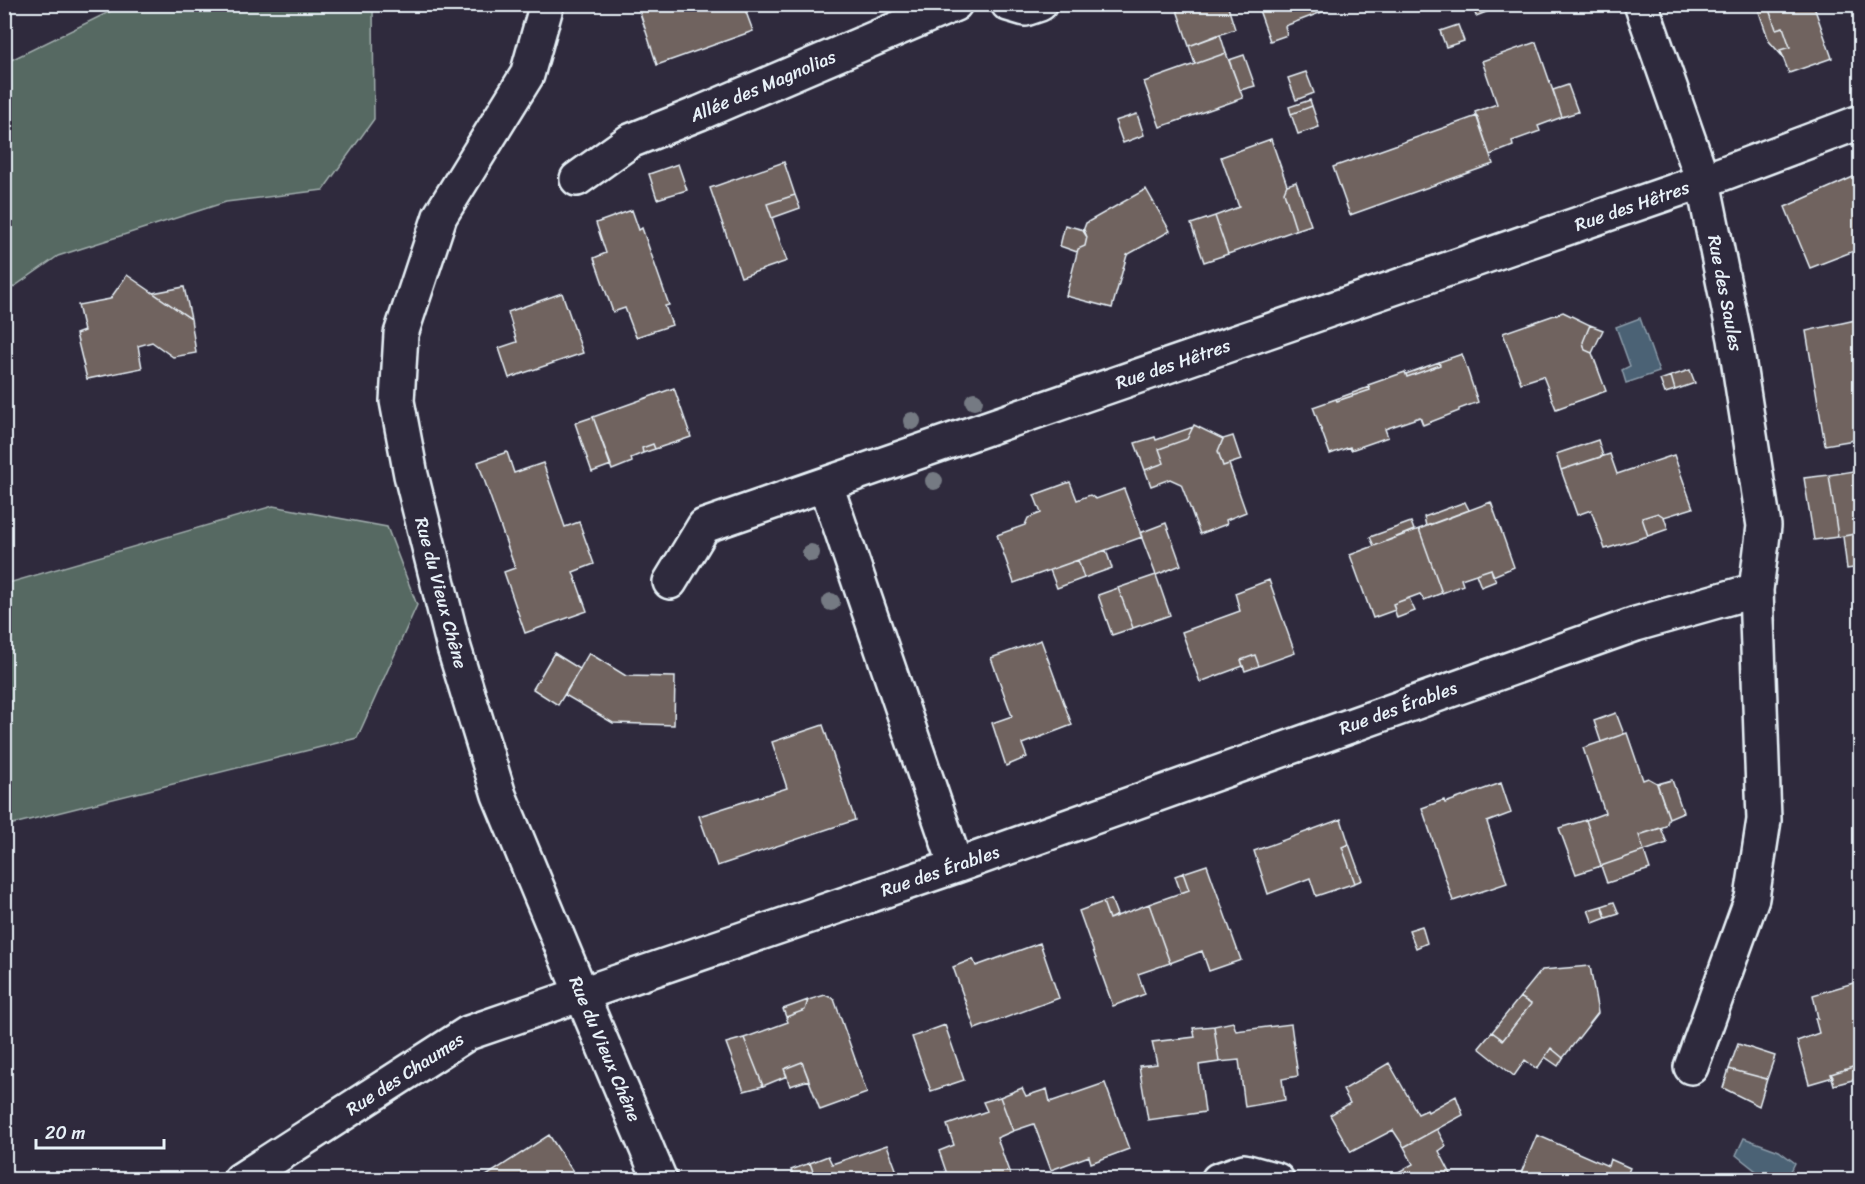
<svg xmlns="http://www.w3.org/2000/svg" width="1865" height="1184" viewBox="0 0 1865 1184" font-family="Sriracha,sans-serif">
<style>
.green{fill:#576962;stroke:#a0adad;stroke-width:1.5}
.water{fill:#4b6275;stroke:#8a9ba9;stroke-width:1.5}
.building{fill:#70635f;stroke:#e8f1f8;stroke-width:1.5}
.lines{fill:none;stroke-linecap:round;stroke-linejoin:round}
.minor-casing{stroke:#e8f1f8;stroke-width:38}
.minor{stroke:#2f2a3d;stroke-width:33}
.tree{fill:#757a83}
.labels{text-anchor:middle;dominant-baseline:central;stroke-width:4.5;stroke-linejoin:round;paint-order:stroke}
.street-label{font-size:18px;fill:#e8f1f8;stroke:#2f2a3d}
</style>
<rect width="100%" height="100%" fill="#2f2a3d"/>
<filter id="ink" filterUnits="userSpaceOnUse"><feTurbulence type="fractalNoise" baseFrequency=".0167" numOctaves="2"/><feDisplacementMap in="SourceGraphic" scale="12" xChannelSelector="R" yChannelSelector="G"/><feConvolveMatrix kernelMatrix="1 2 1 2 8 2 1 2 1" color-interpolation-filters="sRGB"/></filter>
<g filter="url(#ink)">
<path class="green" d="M123,5H373L374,119L323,190L226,202L58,256L5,293V63Z
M273,506L387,527L417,605L357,738L5,826V584Z"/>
<path class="water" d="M1640,318L1659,372L1626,383L1622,370L1630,366L1616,327Z
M1744,1138L1779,1151L1795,1163L1787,1179L1760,1174L1736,1155Z"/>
<path class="building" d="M637,4H743L753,31L657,65Z
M1175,4H1227L1235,29L1189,46Z
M1276,4H1343L1285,26L1287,35L1270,41L1259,10Z
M1472,4H1507L1476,16Z
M1763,4H1767L1776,29L1783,27L1790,47L1780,50L1784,58L1769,41L1757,6Z
M1767,4H1813L1832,58L1789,73L1780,50L1790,47L1783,27L1776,29Z
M1458,25L1464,41L1446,47L1440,31Z
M1220,34L1226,53L1195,64L1189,46Z
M1536,42L1562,117L1538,126L1540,131L1512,141L1513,146L1490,155L1475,112L1497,104L1482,61Z
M1226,53L1243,98L1160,127L1144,82Z
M1244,55L1255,86L1240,90L1229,60Z
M1306,72L1314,93L1296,100L1288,78Z
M1568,85L1578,112L1562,117L1553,90Z
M1310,100L1312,106L1291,114L1289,107Z
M1312,106L1319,127L1298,134L1291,114Z
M1137,114L1144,135L1123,143L1115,121Z
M1477,116L1493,164L1350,215L1333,167Z
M1271,139L1287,185L1284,192L1296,230L1228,254L1215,216L1239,207L1221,157Z
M784,162L795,195L767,204L787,261L741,277L710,188Z
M678,164L687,190L657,199L649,174Z
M1860,174V251L1859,249L1810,268L1785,207Z
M1296,182L1311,225L1296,230L1284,192L1287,185Z
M1146,189L1170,231L1127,255L1112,308L1066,296L1078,249L1085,246L1087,237L1083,231L1086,223Z
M795,195L800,208L772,218L767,204Z
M632,210L639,230L642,228L669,305L665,306L672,325L636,337L625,308L613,312L594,258L606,253L596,223Z
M1215,216L1228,254L1204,262L1191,224Z
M1065,225L1084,230L1087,237L1085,246L1078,249L1077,252L1060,246Z
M127,275L191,319L196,353L173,357L152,342L138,346L142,368L87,379L76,334L84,331L78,305L110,299Z
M184,287L191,319L153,293Z
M562,293L583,353L509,378L499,348L517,342L508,312Z
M1563,312L1590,325L1583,342L1585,350L1592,353L1606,391L1556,409L1543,376L1521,383L1503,333Z
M1860,319V439L1825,445L1806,331Z
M1590,325L1603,330L1592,353L1585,350L1583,342Z
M1462,354L1478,402L1459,409V411L1423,425L1420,417L1385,429L1388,437L1351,450L1350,447L1330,454L1313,407L1336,399L1337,401L1370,390L1368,385L1405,372L1407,377L1440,365L1439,362Z
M1439,362L1440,365L1407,377L1406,374Z
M1690,370L1695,383L1675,390L1671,376Z
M1671,376L1675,390L1665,393L1660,380Z
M1369,387L1370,390L1337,401L1336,399Z
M674,388L691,437L655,449L653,444L642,448L643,453L631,458L632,462L612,470L593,417Z
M593,417L611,465L592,472L575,423Z
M1194,425L1223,439L1218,451L1223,466L1229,464L1246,512L1226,520L1227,524L1200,534L1181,484L1170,479L1151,486L1145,470L1164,463L1159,449L1187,439Z
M1193,427L1187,439L1159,449L1164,463L1145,470L1135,443L1155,437L1156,440Z
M1233,436L1241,460L1223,466L1218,451L1223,439Z
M1598,440L1603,456L1561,470L1556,454Z
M653,444L655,449L643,453L642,448Z
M507,452L514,473L543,463L565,527L579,522L594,564L573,572L587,611L525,633L504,572L515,568L478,462Z
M1610,454L1617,474L1674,455L1693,508L1664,517L1658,513L1642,518L1648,536L1605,549L1591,510L1577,515L1561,470Z
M1860,470V533L1838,537L1829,475Z
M1829,475L1838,537L1814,540L1804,478Z
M1070,482L1077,500L1090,495L1096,499L1124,489L1142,537L1014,583L997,535L1025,525L1028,518L1041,513L1034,495Z
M1465,502L1469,510L1426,526L1424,517Z
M1491,502L1514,567L1493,576L1491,569L1461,579L1463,585L1442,593L1419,529Z
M1658,513L1664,517L1668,529L1648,536L1642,518Z
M1411,522L1414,530L1374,546L1370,537Z
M1166,523L1181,565L1156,575L1140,533Z
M1419,529L1442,593L1424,600L1420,594L1393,604L1395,610L1373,618L1350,555Z
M1860,533V567L1847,569L1843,536Z
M1106,550L1112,568L1084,578L1078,560Z
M1078,560L1084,578L1057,588L1050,570Z
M1491,569L1496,581L1481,587L1476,574Z
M1156,575L1170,615L1133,628L1118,588Z
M1269,580L1295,653L1259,666L1255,655L1241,660L1243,666L1200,682L1182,632L1240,611L1235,593Z
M1118,588L1133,628L1112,635L1098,595Z
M1409,598L1415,611L1397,618L1393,604Z
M1041,640L1072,725L1022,744L1027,757L1006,766L992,723L1012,716L991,658Z
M554,653L580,669L558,705L533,689Z
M589,653L626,676L675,677L674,725L613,723L565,695Z
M1255,655L1259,666L1245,671L1241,660Z
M1616,713L1624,734L1601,742L1594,721Z
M823,725L855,820L717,866L699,816L787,788L772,742Z
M1627,733L1643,780L1648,778L1657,783L1669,818L1666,826L1639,835L1644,851L1601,866L1586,820L1605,813L1583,748Z
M1672,780L1683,812L1669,818L1657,784Z
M1501,783L1511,813L1487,822L1507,883L1453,901L1422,808L1444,800L1445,803Z
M1341,819L1349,844L1342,847L1355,883L1316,896L1310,878L1268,894L1254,851Z
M1586,820L1601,866L1576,874L1559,828Z
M1661,828L1667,843L1644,851L1639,835Z
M1349,844L1362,880L1355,883L1342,847Z
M1644,851L1650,869L1607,883L1601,866Z
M1207,865L1241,960L1209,971L1202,951L1170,963L1149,904L1189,890L1183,873Z
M1183,873L1189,890L1181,893L1175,876Z
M1111,899L1117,915L1109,919L1103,902Z
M1103,902L1109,919L1149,904L1170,963L1138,974L1145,994L1113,1006L1079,911Z
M1614,902L1619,914L1606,918L1602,906Z
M1602,906L1606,918L1593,923L1588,910Z
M1422,926L1427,943L1416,948L1409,930Z
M1040,943L1059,998L975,1029L953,967L973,959L976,966Z
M1590,966L1598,1013L1563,1058L1551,1048L1537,1069L1525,1060L1514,1076L1479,1048L1492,1032L1503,1040L1531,1004L1520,997L1542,970Z
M1860,981V1078L1856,1066L1831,1074L1833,1077L1809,1084L1797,1041L1819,1033L1815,1018H1818L1813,995Z
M825,995L834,999L867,1093L820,1110L802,1062L784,1069L787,1076L763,1086L744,1038L788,1022L786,1017L805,1010L808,1000Z
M1520,997L1531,1004L1503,1040L1492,1032Z
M808,1000L805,1010L786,1017L783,1009Z
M1233,1022L1236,1031L1291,1024L1298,1076L1282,1079L1285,1100L1245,1107L1239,1060L1219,1062L1214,1026Z
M945,1025L964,1080L931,1091L912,1037Z
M1214,1026L1219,1062L1199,1065L1205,1112L1148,1120L1139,1066L1157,1064L1152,1042L1195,1037L1193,1028Z
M744,1038L763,1086L744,1091L726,1043Z
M1738,1044L1775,1056L1767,1079L1729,1069Z
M1551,1048L1563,1058L1558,1066L1545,1057Z
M802,1062L809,1080L790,1086L784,1069Z
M1389,1063L1418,1114L1427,1110L1428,1112L1456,1096L1463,1115L1404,1147L1393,1130L1351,1152L1330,1115L1350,1103L1343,1090Z
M1856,1066L1860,1078L1834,1085L1831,1074Z
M1729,1069L1767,1079L1759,1106L1723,1088Z
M1105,1083L1129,1149L1091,1163L1089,1156L1051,1170L1034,1124L1013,1131L1000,1097L1022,1088L1026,1096L1047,1089L1050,1102Z
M1000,1097L1013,1131L997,1138L1012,1180H949L939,1151L954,1145L947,1125L987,1111L983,1102Z
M1437,1129L1446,1146L1439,1151L1454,1180H1384L1413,1164L1404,1147Z
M549,1135L574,1173L564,1180H480Z
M1537,1135L1608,1166L1610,1159L1630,1168L1625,1180H1518Z
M887,1145L900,1180H816L810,1163L828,1156L832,1164Z
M810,1163L816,1180H792L795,1179L791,1170Z"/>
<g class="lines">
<defs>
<path id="minor" d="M547,4L527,75L440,216L401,334L397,401L411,475L454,648L499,795L581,993L660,1180
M1008,4L1025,9L1040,4
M1641,4L1703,181L1735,339L1764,526L1756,590
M577,179L630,141L700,113L955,4
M826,485L956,866
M670,582L704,526L1703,181L1860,122
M240,1180L468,1033L956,866L1636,624L1756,590L1764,820L1752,898L1691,1067
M1218,1180L1244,1171L1277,1180"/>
</defs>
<use href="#minor" class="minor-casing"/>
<use href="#minor" class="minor"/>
</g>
<g class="tree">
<circle cx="974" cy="401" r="9"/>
<circle cx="912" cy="421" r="9"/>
<circle cx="934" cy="481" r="9"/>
<circle cx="811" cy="553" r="9"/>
<circle cx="831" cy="602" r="9"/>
</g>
</g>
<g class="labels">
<g class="street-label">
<text transform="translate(763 86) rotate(-23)">Allée des Magnolias</text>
<text transform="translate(1632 206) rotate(-19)">Rue des Hêtres</text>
<text transform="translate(1725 293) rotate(79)">Rue des Saules</text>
<text transform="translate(1173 364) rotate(-19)">Rue des Hêtres</text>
<text transform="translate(441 593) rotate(75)">Rue du Vieux Chêne</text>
<text transform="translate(1398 708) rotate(-20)">Rue des Érables</text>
<text transform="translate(940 871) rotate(-19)">Rue des Érables</text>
<text transform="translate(605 1049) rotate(67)">Rue du Vieux Chêne</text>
<text transform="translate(405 1074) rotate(-33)">Rue des Chaumes</text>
</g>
</g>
<rect width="1865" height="1184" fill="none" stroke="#2f2a3d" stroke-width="24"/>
<rect x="12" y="12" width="1841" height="1160" fill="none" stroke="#e8f1f8" stroke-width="2" filter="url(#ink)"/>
<path d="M36 1139v9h128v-9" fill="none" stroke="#e8f1f8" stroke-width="3"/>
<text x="45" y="1139" font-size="18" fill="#e8f1f8" stroke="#2f2a3d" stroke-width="4.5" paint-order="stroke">20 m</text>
</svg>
